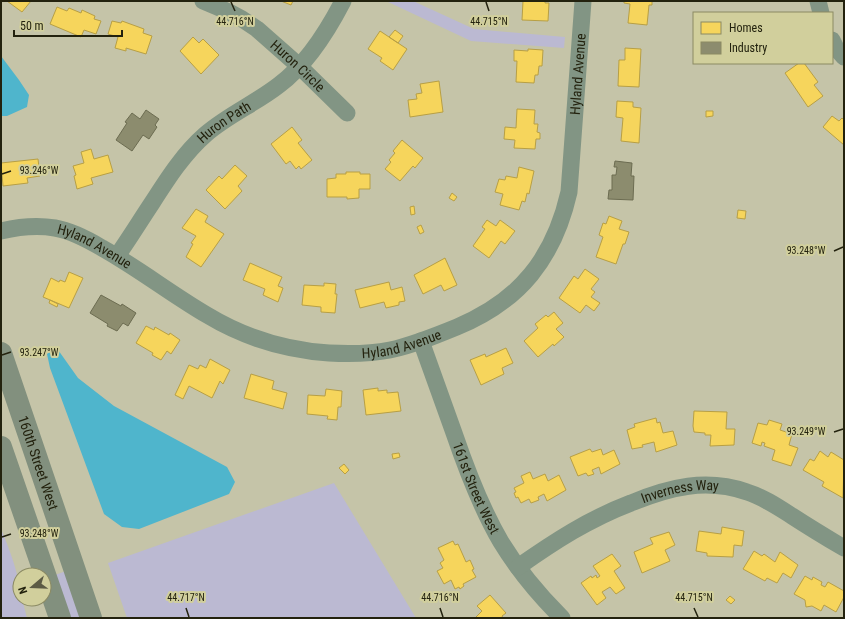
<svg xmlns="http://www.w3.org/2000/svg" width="845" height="619" viewBox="0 0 845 619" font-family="'Roboto Condensed',sans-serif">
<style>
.green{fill:#bbb9d2}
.water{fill:#4fb5cc}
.homes{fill:#f6d55c;stroke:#b79f45}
.industry{fill:#8c8c6e;stroke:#6c6c51}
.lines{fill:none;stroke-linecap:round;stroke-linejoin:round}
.minor{stroke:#829584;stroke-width:17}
.major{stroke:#82907e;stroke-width:22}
.ticks{fill:none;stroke:#23220e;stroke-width:1.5}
.labels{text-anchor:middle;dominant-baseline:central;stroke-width:4;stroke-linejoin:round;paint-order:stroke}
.street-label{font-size:14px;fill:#23220e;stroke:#d1cf9c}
.ticks-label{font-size:10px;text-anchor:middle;fill:#23220e;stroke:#d1cf9c;stroke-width:4;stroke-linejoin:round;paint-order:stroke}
</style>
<rect width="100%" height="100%" fill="#c5c4a8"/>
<path class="green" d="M386,1H413L474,29L565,37L564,48L471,41Z
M334,483L416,618H127L108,563Z
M1,529C10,551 20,575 20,599H22L27,618H1Z
M66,571L82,618H70L55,575Z"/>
<path class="water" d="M1,56L19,80L29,95L27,107L7,116H1Z
M56,347L78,378L114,406L227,467L235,482L229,494L139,529L122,527L104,514L50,368L47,354Z"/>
<path class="homes" d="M7,1H31L22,12Z
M281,1H293L291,5Z
M523,1H545V3H549L548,21L522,20Z
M624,1H652V5H649L647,25L628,23L630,4L624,3Z
M57,7L67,11L69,8L81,13L82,10L95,16L94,19L101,21L96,34L84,30L81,37L50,24Z
M112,21L121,23L122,21L144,29L143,33L152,36L146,54L126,48V51L115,48L118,37L108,34Z
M395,30L403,36L398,43L389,37Z
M380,31L407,49L393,70L380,61L382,58L368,49Z
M193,37L199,43L203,39L219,55L201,74L180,51Z
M625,48L641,49L639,87L618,86L619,60H625Z
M528,49L543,50L542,66H539L538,75H535L534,83L516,82L517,61H514V50L528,51Z
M799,63H804L818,82L814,85L823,96L808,107L785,73Z
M439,81L443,112L410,117L408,100L417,99L416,94L422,93L420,84Z
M617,101L633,102V107L641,108L639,143L621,141L623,118L616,117Z
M517,109L535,110L534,124H538L537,132L540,133V139H536L535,149L514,148L515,140L504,139L505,127L516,128Z
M706,111H713V116L706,117Z
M832,116L839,121L842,118L844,120V145L823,127Z
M292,127L302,140L298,143L312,160L301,169L299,166L296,169L290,161L286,164L271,144Z
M402,140L423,158L415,168L413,166L400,181L385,169L391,162L389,160L395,153L393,151Z
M91,149L94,159L108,155L113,172L91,178L93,184L77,189L74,176L76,175L73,166L84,163L81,152Z
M38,159L40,176L27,178L28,183L3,186L1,163Z
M235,165L247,176L238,186L242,191L225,209L206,190L219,176L222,179Z
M519,167L534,171L529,194L527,193L525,202L522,201L519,210L500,205L503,194L495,192L499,179L505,180L506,176L517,178Z
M346,172H360V174H370V189H359V198L347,199V197H327V179L336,178V174H346Z
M452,193L457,197L454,201L449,198Z
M414,206L415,214L411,215L410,207Z
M196,209L208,216L205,222L224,234L201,267L186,257L193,244L191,243L196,236L182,228Z
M738,210L746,211L745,219L737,218Z
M609,216L622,221L619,229L629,232L625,244H623L616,264L596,257L603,237L599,235L603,223L606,224Z
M487,220L496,226L500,220L515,231L505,244L501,241L489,258L473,246L485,229L482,227Z
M421,225L424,232L420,234L417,227Z
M445,258L457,285L444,291L441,285L423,294L414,275Z
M250,263L282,277L278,286L283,288L278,302L263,295L265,289L243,280Z
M585,269L599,279L591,289L595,292L591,297L600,303L594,311L586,305L580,313L559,298L574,276L578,279Z
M69,272L83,278L69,308L43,297L51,278L59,282L60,280L65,282Z
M389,282L391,290L402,287L405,301L399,302V305L386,308L384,302L360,308L355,290Z
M324,283L336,284L335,294H337L335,313L321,312V307L302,305L304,285L324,286Z
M50,300L58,304L57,307L49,303Z
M554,312L563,323L556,329L564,337L554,346L553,344L538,357L524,341L538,328L535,324L546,315L548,317Z
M146,326L154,330L155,327L169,335L170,333L180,340L171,354L167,351L161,360L152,355L153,353L136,343Z
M506,348L513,363L502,368L504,374L481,385L470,360L485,354L486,357Z
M210,359L230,370L223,384L220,381L212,398L189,386L183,399L175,395L189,365L198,369L200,365L206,368Z
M251,374L274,381L272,389L287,393L283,409L244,398Z
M378,388V391L387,390V393L398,392L401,411L366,415L363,390Z
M326,389L342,391L341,407H338L337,420L327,419L328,416L307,414L308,395L325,396Z
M694,411L727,412L726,429H735L734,445L710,446L711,435H705V433L694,432L693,426Z
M656,418L657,423L660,422L663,433L673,431L677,445L656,452L654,442L642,445L643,447L632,449L627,430L635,427L634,424Z
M769,420L782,424L780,430L792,434L789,445L798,448L791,466L772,460L775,450L764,446L765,443L762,442L761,446L752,443L758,423L767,425Z
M590,449L592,452L601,449L603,455L614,450L620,464L601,474L599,467L592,470L594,474L588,476L586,473L578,476L570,457Z
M820,451L828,457L831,452L844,460L843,498L822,486L824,482L803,470L810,459L814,461Z
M399,453L400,457L393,459L392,454Z
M344,464L349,470L345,474L339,468Z
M530,472L533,479L545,474L548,481L559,475L566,490L547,501L544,494L538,497L539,500L531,503L529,499L521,503L518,497L516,498L514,493L516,492L514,488L524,483L521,476Z
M722,527L744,531L742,546L734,545L733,557L707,556V553L696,551L699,531L721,534Z
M669,532L675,545L665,550L670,561L642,573L634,552L653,544L650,538Z
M453,541L455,545L458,544L466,562L470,560L474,569L472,570L476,577L463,584L464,586L460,589L459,587L455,589L451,580L444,584L437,571L443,568L440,563L444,560L438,548Z
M754,551L762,556L764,554L775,562L780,552L798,565L791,578L783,573L777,583L767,578L765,581L743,569Z
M612,554L621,566L614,571L625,588L616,594L610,587L602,592L606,598L597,605L581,583L591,576L592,578L596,575L597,578L600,576L593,566Z
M805,576L812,580L813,577L822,582L821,585L825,587L828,582L844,591V597L836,612L824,605L821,611L812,606L806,607L805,600L794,594Z
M490,595L506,613L502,616L503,618H475L482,611L477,606Z
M730,596L735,600L731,604L726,600Z"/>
<path class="industry" d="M146,110L159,119L155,125L157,127L149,139L143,135L132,151L116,140L127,123L125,122L132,113L140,119Z
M615,161L632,163L631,176H634L633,200L608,199L609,190H612V175H616L617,167H614Z
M101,295L121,306L122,304L136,313L128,326L123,323L117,331L107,326L108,324L90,313Z"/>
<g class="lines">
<g class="minor">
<path id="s1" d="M203,1L229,12L242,19L257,29L299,66L347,113"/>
<path d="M818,1L821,13"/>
<path d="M832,40L836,48L844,57"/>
<path id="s2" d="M1,231C18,227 37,225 55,228C72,231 87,239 102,248C138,268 171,294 207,315C245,338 286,350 329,353C349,354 370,354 390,350C413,345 435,336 457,327C520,301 554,258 569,192L583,1"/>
<path id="s3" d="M117,256C129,239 140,221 152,203C168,178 184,153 206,134C228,115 256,103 279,85C307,64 327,32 343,1"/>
<path id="s4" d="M421,341C432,372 443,403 454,433C467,471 481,508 501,542C518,570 539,595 562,618"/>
<path id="s5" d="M518,567C555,541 589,519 631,503C670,487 706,478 747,492C763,497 778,507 792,516C809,527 827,538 844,548"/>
</g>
<g class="major">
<path id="s6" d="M1,353L91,618"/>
<path d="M1,447L60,618"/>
</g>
</g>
<path class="ticks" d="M231,2L235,11M486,2L489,11M2,174L11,171M834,251L843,247M2,355L11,352M834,432L843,429M2,537L11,534M186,608L189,617M440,608L443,617M694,608L698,617"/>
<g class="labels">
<g class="street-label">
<text stroke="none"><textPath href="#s1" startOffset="116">Huron Circle</textPath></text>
<text stroke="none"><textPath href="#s2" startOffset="793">Hyland Avenue</textPath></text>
<text stroke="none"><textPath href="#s3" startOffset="173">Huron Path</textPath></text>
<text stroke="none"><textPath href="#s2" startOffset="98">Hyland Avenue</textPath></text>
<text stroke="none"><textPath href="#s2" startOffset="433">Hyland Avenue</textPath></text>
<text stroke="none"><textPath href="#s6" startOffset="116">160th Street West</textPath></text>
<text stroke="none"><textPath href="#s4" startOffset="157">161st Street West</textPath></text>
<text stroke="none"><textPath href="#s5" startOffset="181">Inverness Way</textPath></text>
</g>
</g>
<g class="ticks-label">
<text x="235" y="25">44.716°N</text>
<text x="489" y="25">44.715°N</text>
<text x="39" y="174">93.246°W</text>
<text x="806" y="254">93.248°W</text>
<text x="39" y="356">93.247°W</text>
<text x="806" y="435">93.249°W</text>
<text x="39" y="537">93.248°W</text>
<text x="186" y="601">44.717°N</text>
<text x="440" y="601">44.716°N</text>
<text x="694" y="601">44.715°N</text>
</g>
<rect width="845" height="619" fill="none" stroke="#23220e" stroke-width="4"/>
<rect x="693" y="12" width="140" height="52" fill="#d1cf9c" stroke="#8b8a63"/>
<rect x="701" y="22" width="20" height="12" fill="#f6d55c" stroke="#8b8a63"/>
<text x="729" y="32" font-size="12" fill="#23220e">Homes</text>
<rect x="701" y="42" width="20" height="12" fill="#8c8c6e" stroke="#8b8a63"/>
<text x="729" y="52" font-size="12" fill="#23220e">Industry</text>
<g transform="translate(32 587) rotate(251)"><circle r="19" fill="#d1cf9c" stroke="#8b8a63"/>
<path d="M0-3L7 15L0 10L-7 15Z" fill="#5c5b44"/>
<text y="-6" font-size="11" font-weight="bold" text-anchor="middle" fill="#23220e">N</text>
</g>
<path d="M14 30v6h108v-6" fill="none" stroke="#23220e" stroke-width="2"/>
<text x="20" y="30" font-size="12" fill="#23220e" stroke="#d1cf9c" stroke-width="3" paint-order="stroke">50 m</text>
</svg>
